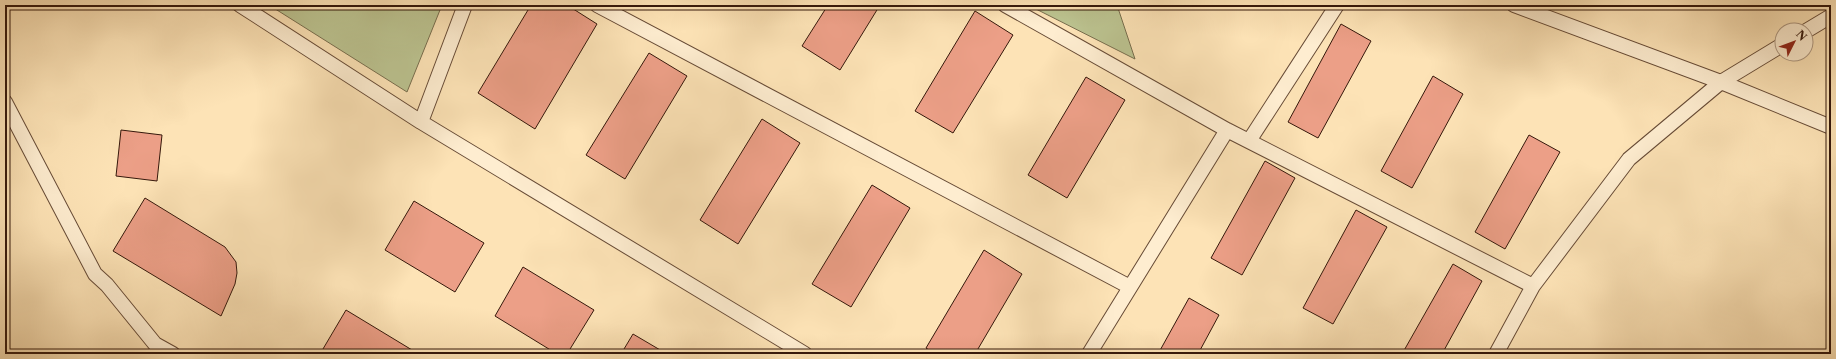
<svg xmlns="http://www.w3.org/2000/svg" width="1836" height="359" viewBox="0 0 1836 359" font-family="'Libre Caslon Text',serif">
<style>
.green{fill:#bcc491;stroke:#786e4e}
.building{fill:#ec9f87;stroke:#35180b}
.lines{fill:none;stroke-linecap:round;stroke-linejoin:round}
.lane-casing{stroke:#674b36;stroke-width:16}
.lane{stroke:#feedd0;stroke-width:14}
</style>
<rect width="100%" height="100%" fill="#fde3b6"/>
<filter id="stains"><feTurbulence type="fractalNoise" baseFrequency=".005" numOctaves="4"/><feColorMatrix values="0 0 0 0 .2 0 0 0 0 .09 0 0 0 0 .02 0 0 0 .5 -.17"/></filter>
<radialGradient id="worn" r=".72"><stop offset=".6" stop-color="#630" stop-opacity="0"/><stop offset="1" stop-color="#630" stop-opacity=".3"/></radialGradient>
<path class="green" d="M269,5H442L407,92Z
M1028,5H1117L1135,59L1030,6Z"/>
<path class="building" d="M531,5H567L597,24L535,129L478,93Z
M828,5H880L840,70L802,46Z
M975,11L1013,35L953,133L915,111Z
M1341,24L1371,41L1318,138L1288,122Z
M649,53L687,76L625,179L586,155Z
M1433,76L1463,94L1412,188L1381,171Z
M1086,77L1125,100L1067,198L1028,175Z
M762,119L800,143L738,244L700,220Z
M121,130L162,135L157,181L116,176Z
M1529,135L1560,152L1505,249L1475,232Z
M1265,161L1295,178L1242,275L1211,258Z
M872,185L910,208L851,307L812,284Z
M145,198L225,247L236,262L237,273L235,284L221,316L113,251Z
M414,201L484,243L455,292L385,250Z
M1356,210L1387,227L1333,324L1303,308Z
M984,250L1022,274L975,354H935L926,348Z
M1453,264L1482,281L1442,354H1402Z
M523,267L594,310L567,354H557L495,316Z
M1189,298L1219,315L1198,354H1158Z
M346,310L417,353L416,354H320Z
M633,334L667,354H621Z"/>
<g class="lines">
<defs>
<path id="lane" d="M240,5L421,122L805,354
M597,5L1130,287
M1005,5L1227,130L1533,286
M1514,5L1721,82L1831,127
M1806,31L1831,16
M5,102L95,274L107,285L155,344L173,354
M421,122L465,5
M1249,141L1337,5
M1089,354L1227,130
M1496,354L1533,286L1629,159L1721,82L1782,45"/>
</defs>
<use href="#lane" class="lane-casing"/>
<use href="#lane" class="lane"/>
</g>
<rect width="1836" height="359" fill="none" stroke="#fde3b6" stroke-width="20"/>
<rect x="6" y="6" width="1824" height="347" fill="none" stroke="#35180b" stroke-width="2"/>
<rect x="10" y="10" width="1816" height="339" fill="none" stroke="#35180b"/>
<g transform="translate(1794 42) rotate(48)"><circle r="19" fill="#feedd0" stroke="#ae9881"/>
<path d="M0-3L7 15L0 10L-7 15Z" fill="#8f2418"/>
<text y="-6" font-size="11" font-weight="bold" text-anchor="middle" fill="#35180b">N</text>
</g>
<rect width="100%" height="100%" filter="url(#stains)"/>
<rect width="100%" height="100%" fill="url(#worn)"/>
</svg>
